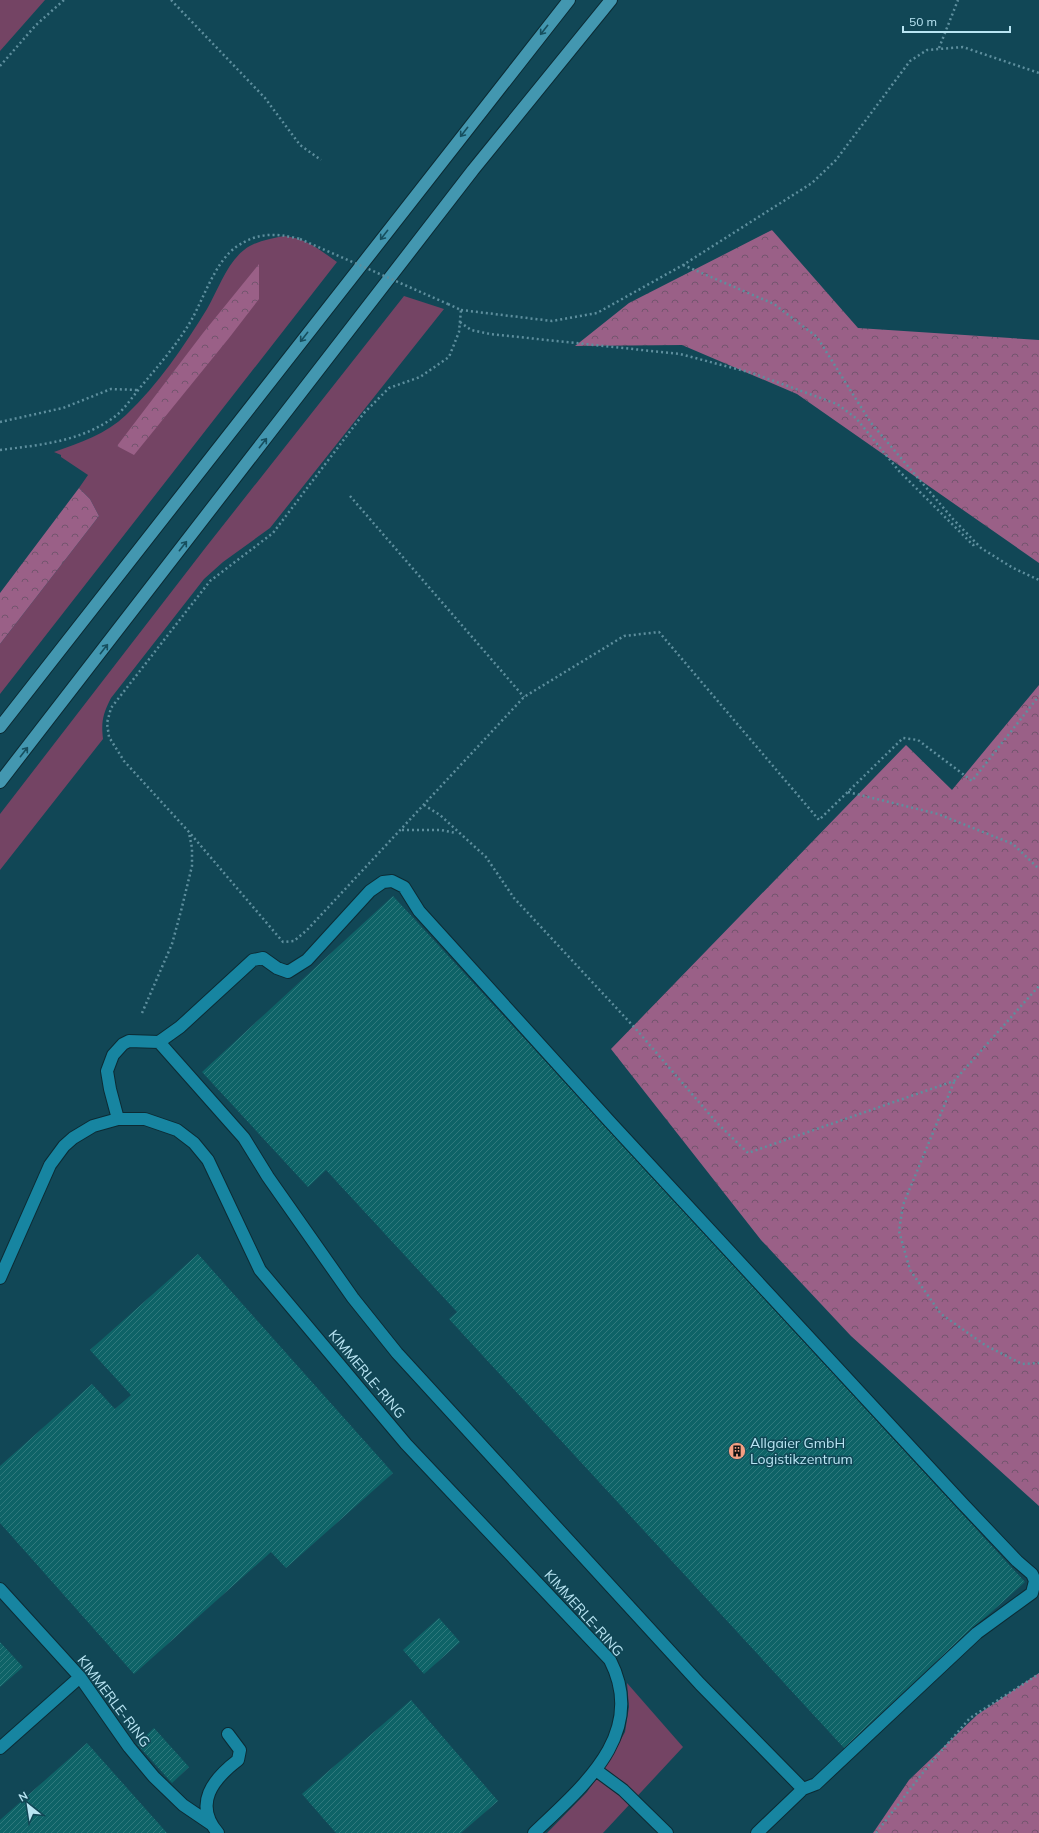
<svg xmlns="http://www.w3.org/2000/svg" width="1039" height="1833" viewBox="0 0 1039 1833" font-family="Mulish,sans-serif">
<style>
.grass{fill:#744464}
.forest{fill:url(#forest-crowns)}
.building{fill:url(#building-hatch)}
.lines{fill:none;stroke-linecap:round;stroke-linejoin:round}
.minor-casing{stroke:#0c2b34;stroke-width:14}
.highway-casing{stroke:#0c2b34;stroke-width:14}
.path{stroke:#5e8f9e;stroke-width:2.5;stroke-dasharray:2 3;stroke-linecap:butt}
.minor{stroke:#1785a1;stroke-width:12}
.highway{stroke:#4397b0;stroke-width:12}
.path-bridge{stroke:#5e8f9e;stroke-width:2.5;stroke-dasharray:2 3;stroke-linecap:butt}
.oneway{stroke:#164f5f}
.labels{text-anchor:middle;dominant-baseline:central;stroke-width:3;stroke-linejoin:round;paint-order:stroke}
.street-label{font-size:14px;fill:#b9e5f3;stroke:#114756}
.poi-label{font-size:14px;fill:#b9e5f3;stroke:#114756;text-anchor:start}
</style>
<defs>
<pattern id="forest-crowns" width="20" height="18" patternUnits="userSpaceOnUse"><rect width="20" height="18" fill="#9a6087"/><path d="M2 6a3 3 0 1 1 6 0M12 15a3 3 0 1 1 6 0" fill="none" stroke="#73556e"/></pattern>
<pattern id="building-hatch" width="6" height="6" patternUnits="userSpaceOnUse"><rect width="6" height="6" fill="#0e6367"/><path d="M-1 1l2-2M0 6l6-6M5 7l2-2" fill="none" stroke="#2f797d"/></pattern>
</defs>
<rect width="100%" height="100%" fill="#114756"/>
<path class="grass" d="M0,0H45L0,51Z
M284,236C306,238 320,250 337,262L0,694V644L99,516L90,499L79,488L88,475L61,457V455L54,452C80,443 106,434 126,415C158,385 184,346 207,309C218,290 227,263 244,250C255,241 270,239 284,236Z
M404,296L444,309L270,528L223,562L204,579L111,698C103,714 101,721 103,739L0,870V814L206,547Z
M627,1683L683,1747L603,1833H547L587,1792L613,1754L625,1732L629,1707Z"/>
<path class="forest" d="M772,230L858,328L1039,340V563L797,394L682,345L575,346L629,303Z
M259,264V299L229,338L134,455L117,446L203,333Z
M79,488L90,499L99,516L0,644V593Z
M1039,685V1506L851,1336L761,1240L611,1049L906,745L952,790Z
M1039,1673V1833H873L909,1780L977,1715Z"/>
<path class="building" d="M393,896L1025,1582L988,1615L972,1628L844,1748L449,1319L457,1312L326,1170L308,1187L202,1072Z
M198,1254L393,1473L286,1568L271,1552L134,1674L0,1523V1466L92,1384L115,1409L131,1395L90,1350Z
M439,1618L460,1642L424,1674L403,1650Z
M0,1642L23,1667L0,1687Z
M411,1700L498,1801L461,1833H336L302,1794Z
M154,1728L189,1767L172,1783L137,1744Z
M87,1743L167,1833H0V1820Z"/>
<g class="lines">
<defs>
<path id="minor" d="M159,1042L244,1138L268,1177L353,1298L397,1353L700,1684L803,1789
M118,1119L110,1089L107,1071L113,1055L123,1044L129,1041L159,1042L180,1027L253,960L263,958L277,968L288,972L307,960L370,891L383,882L392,881L404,887L419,911L610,1122L963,1504L1017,1561L1032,1574L1035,1581L1032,1593L977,1633L816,1784L803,1789L757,1833
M0,1278L50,1165L64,1146L73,1138L93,1126L118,1119H145L177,1130L194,1143L208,1160L260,1270L406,1444L610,1660C648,1734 583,1786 534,1833
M0,1589L80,1677L129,1747L154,1777L183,1805L211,1824
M0,1748L80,1677
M600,1773L623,1790L667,1833
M218,1833C193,1804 213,1779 238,1760L240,1750L228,1734"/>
<path id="highway" d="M0,727L569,0
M0,782L473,170L611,0"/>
</defs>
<use href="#minor" class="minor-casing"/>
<use href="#highway" class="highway-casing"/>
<path class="path" d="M171,0L265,98L300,145L321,160
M939,48L958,0
M0,66L36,25L64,0
M683,265L774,304L817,337L871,423L953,519L981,548L1013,568L1039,580
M448,304L461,310L459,332L449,357L420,377L389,388L364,413L273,533L210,581L111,708L107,723L109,737L124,761L189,832L283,942L294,941L307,930L524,697L624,636L659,632L819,820L903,738L918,740L972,781L1039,696
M461,310L552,321L597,313L683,265L812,183L836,160L910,61L927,50L963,47L1039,73
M460,322L471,330L490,334L680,354L752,373L837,404L856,418L899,471L973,545L977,544
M0,422L63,408L111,389L138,390
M0,450C39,445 77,442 110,420C122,413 130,400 139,389C158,366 177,345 192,319C204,297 216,261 236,247C258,232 275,233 300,239
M350,496L524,697
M848,792L938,814L1013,844L1039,869
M424,805L440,815L486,857L514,898L635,1028L717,1123L748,1153L954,1081L1039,986
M402,830H441L456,833
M142,1013L172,944L181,911L192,866V848L189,833
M954,1082L903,1205L899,1231L910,1270L941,1314L985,1345L1022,1364L1039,1363
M876,1833L929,1765L970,1718L1039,1674"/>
<use href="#minor" class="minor"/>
<use href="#highway" class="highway"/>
<path class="path-bridge" d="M300,239L448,304"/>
</g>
<defs><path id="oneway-shaft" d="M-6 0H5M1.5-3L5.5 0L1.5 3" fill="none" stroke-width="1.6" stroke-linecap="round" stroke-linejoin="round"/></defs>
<g class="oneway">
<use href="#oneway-shaft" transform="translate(544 30) rotate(128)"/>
<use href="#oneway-shaft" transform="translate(464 132) rotate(128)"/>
<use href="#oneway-shaft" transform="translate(384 235) rotate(128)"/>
<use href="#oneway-shaft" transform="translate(304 337) rotate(128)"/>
<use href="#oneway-shaft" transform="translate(263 443) rotate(-52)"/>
<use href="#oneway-shaft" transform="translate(183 546) rotate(-52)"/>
<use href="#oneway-shaft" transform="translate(104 649) rotate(-52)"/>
<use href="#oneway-shaft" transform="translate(24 752) rotate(-52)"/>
</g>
<defs>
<symbol id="building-disc" viewBox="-11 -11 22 22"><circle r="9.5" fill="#f39f82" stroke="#114756"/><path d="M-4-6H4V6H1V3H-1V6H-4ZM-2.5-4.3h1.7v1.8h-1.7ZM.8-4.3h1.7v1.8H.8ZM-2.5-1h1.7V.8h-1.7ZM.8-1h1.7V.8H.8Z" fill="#111"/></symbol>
</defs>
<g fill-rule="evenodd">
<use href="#building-disc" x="727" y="1441" width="20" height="20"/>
</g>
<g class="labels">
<g class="street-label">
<text transform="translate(367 1374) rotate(50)">KIMMERLE-RING</text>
<text transform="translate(584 1613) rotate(48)">KIMMERLE-RING</text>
<text transform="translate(114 1701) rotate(53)">KIMMERLE-RING</text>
</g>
<g class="poi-label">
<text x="750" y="1443">Allgaier GmbH<tspan x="750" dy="16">Logistikzentrum</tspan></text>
</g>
</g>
<g transform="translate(28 1805) rotate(330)" stroke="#114756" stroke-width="3" paint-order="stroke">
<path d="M0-3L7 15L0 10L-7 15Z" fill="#b9e5f3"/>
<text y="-6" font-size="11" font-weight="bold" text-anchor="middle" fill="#b9e5f3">N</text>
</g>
<path d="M903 26v6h107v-6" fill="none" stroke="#b9e5f3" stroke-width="2"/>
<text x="909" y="26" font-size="12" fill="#b9e5f3" stroke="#114756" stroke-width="3" paint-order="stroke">50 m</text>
</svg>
